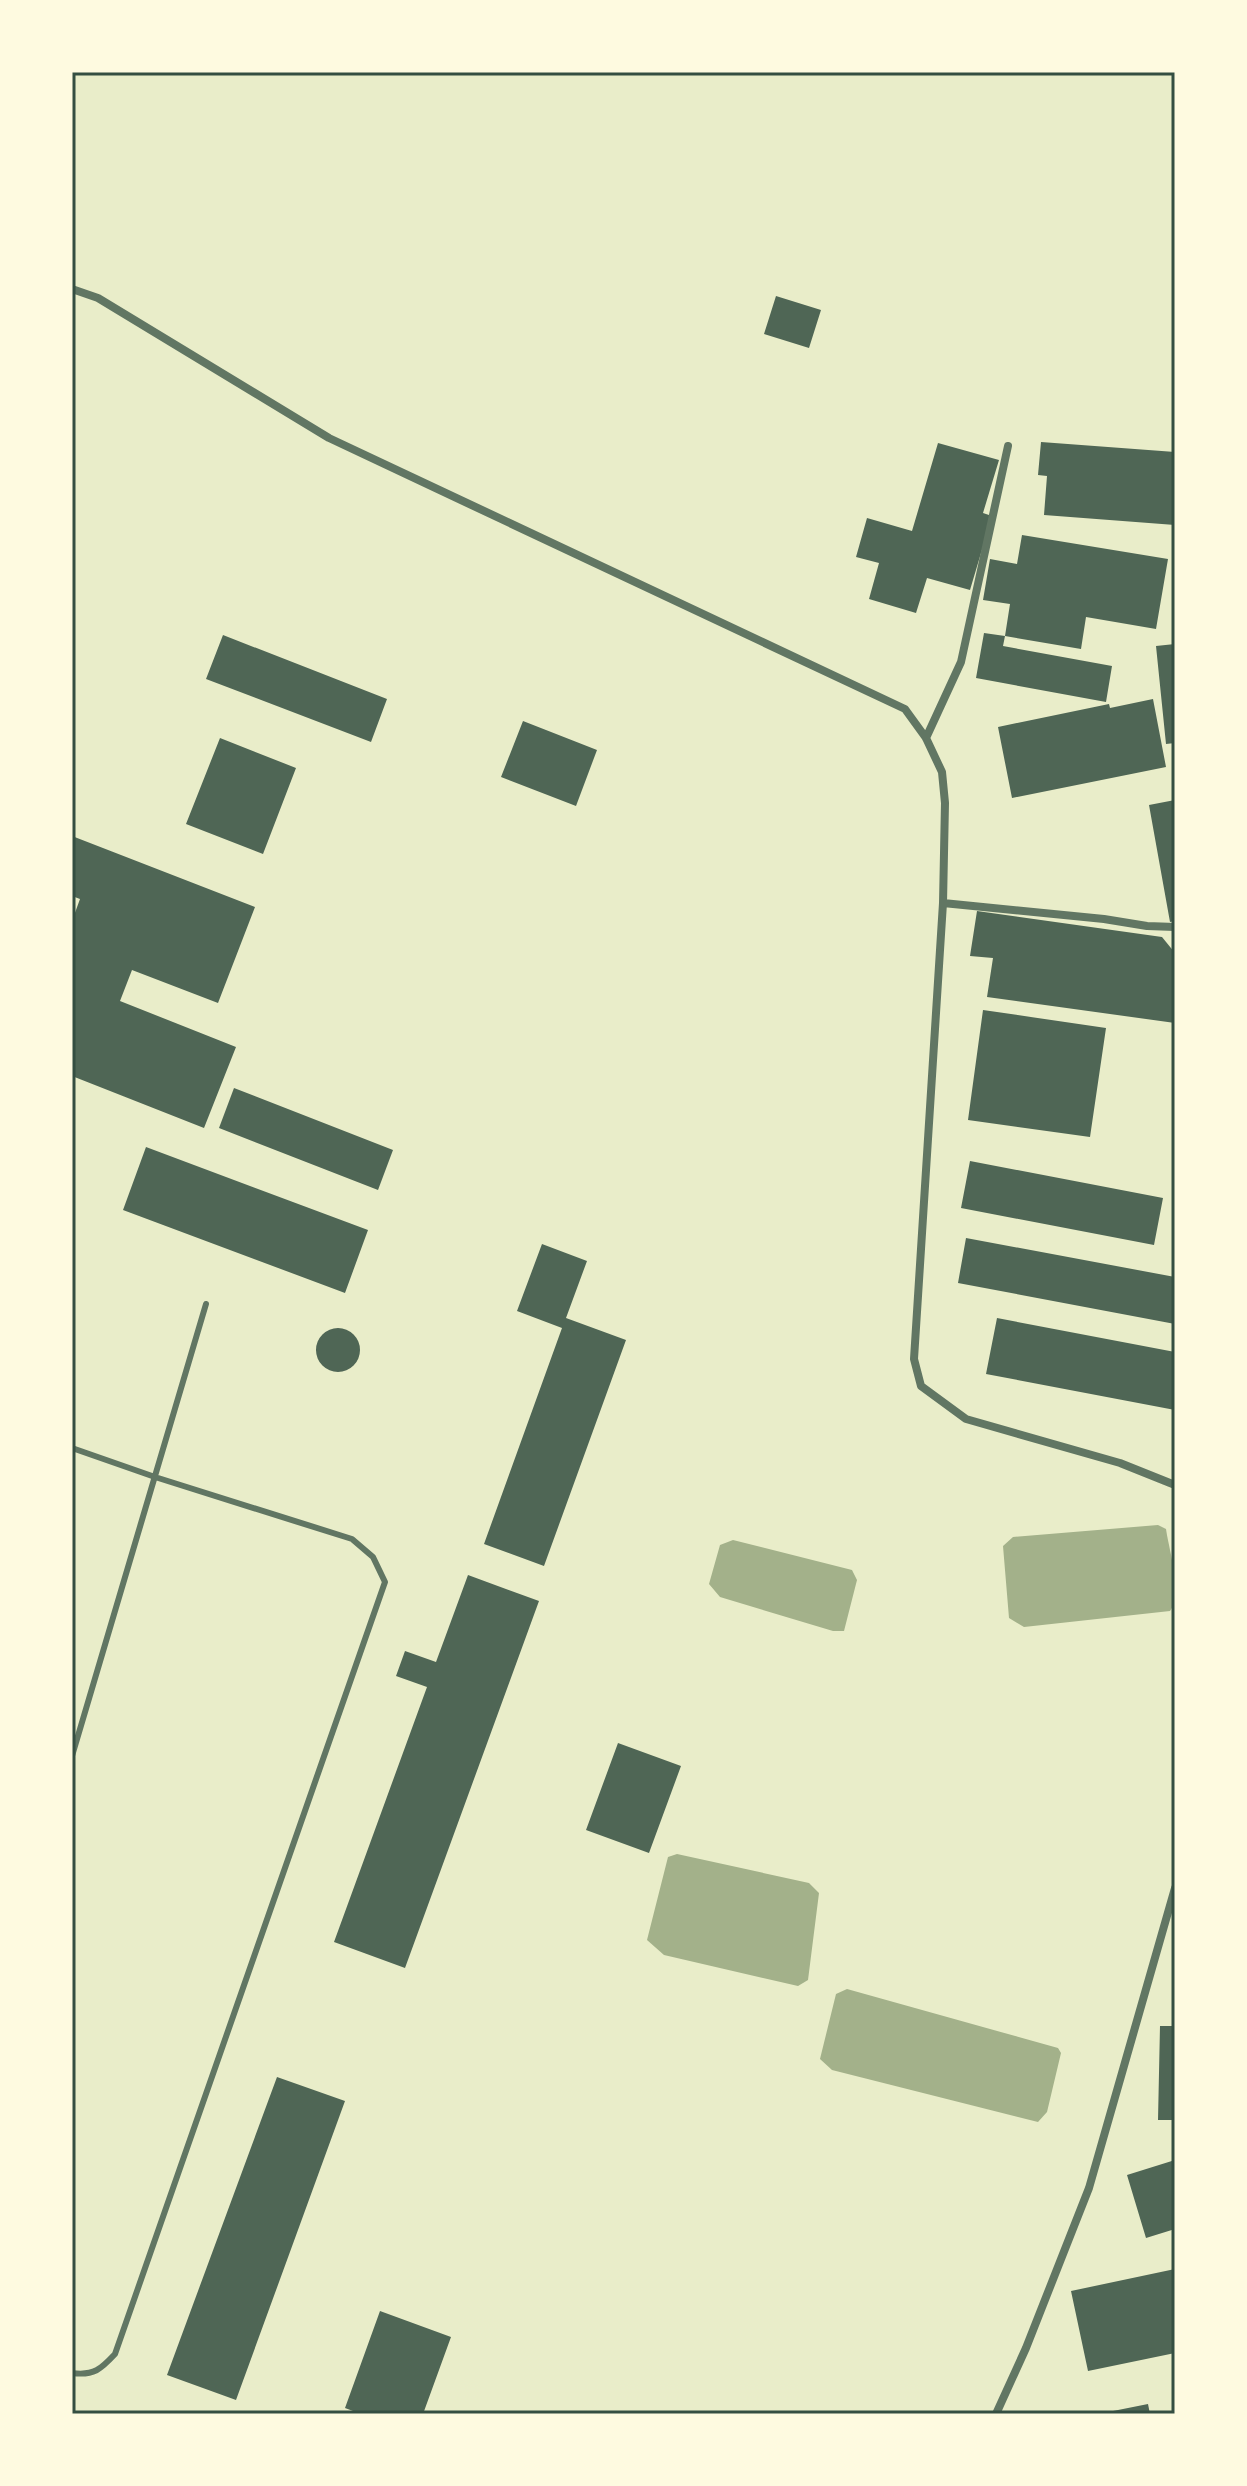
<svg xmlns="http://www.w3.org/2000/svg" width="1247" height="2486" viewBox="0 0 1247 2486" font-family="'Fira Sans Condensed',sans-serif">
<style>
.water{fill:#a3b18a}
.building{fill:#4f6655}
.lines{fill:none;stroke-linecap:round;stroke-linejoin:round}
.service{stroke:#617663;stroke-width:6}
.minor{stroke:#617663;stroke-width:8}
.neatline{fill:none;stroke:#344e41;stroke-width:3}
</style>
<rect width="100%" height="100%" fill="#e9edc9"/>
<path class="water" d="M1158,1525L1166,1529C1169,1550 1183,1594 1170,1611L1024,1627L1009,1618L1003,1546L1013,1537Z
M733,1540L852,1570L857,1580L844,1631H833L720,1597L709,1584L720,1545Z
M677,1854L809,1883L819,1893L808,1980L798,1986L664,1955L647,1940L668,1857Z
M847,1989L1058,2048L1061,2053L1047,2112L1038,2122L832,2070L820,2059L836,1994Z"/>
<path class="building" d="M776,296L821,310L809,348L764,334Z
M1041,442L1175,452V525L1044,515L1047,476L1038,475Z
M938,443L999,460L983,513L992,516L970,590L927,578L916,613L869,599L879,563L856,557L867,518L912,531Z
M1022,535L1168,559L1156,629L1086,617L1081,649L1005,636L1010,604L983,600L990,559L1017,564Z
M984,633L1005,636L1003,646L1112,666L1106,702L976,678Z
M223,635L387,699L371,742L206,679Z
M1175,644V743L1166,744L1156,646Z
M1153,699L1166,767L1012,798L998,727L1109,704L1110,708Z
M523,721L597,750L576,806L501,777Z
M220,738L296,768L263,854L186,824Z
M1175,800V921L1170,922L1149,805Z
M72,836L255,907L218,1003L132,970L120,1001L236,1047L204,1128L72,1076V921L80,899L72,896Z
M977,911L1162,937L1175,953V1023L987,997L993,958L970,956Z
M983,1010L1106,1028L1090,1137L968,1120Z
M234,1088L393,1150L378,1190L219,1128Z
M146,1147L368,1230L345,1293L123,1210Z
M970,1161L1163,1198L1154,1245L961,1208Z
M966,1238L1175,1277V1324L958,1283Z
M542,1244L587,1261L566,1318L626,1340L544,1566L484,1544L562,1328L517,1311Z
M997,1318L1175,1352V1410L986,1374Z
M316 1350a22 22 0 1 1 44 0a22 22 0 1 1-44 0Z
M468,1575L539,1601L405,1968L334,1942L427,1687L396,1676L405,1651L436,1662Z
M618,1743L681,1766L649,1853L586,1830Z
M1160,2026H1175V2120H1158Z
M277,2077L345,2101L236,2400L167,2375Z
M1175,2160V2229L1146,2238L1127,2175Z
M1175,2269V2353L1088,2371L1071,2291Z
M380,2311L451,2337L423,2414H361L345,2408Z
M1148,2404L1150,2414H1103V2413Z"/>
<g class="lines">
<path class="service" d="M72,1448L155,1477L352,1539L373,1557L385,1582L115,2354C101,2369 94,2376 72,2373
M72,1756L206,1304"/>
<path class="minor" d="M72,289L98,298L329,438L905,709L926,738L942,772L945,803L943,903L914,1359L921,1386L966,1419L1120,1463L1175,1485
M926,738L961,662L1008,446
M943,903L1104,919L1147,926L1175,927
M996,2414L1026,2348L1089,2188L1175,1888"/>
</g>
<rect width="1247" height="2486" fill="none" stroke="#fefae0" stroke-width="148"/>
<rect x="74" y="74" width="1099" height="2338" class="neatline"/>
</svg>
